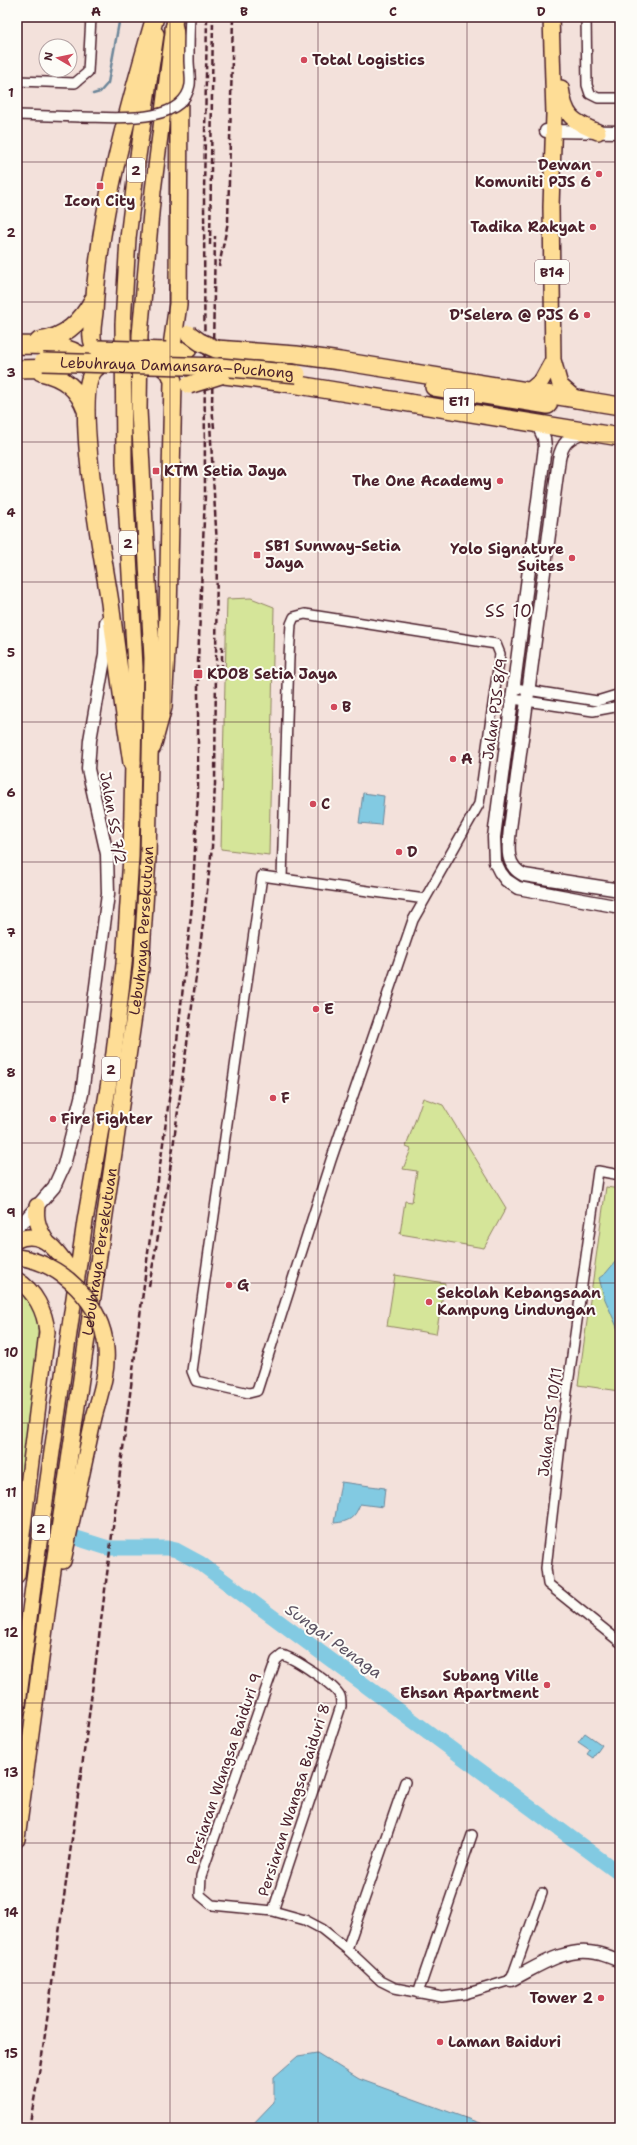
<svg xmlns="http://www.w3.org/2000/svg" width="637" height="2145" viewBox="0 0 637 2145" font-family="'Shantell Sans',sans-serif">
<style>
.green{fill:#d5e599;stroke:#908262}
.water{fill:#82cae2;stroke:#6c8699}
.lines{fill:none;stroke-linecap:round;stroke-linejoin:round}
.stream{stroke:#6c8699;stroke-width:2.5}
.river{stroke:#82cae2;stroke-width:15}
.minor-casing{stroke:#4a1f2b;stroke-width:12}
.tertiary-casing{stroke:#4a1f2b;stroke-width:15}
.primary-casing{stroke:#4a1f2b;stroke-width:18}
.trunk-casing{stroke:#4a1f2b;stroke-width:18}
.motorway-casing{stroke:#4a1f2b;stroke-width:20}
.minor{stroke:#fdfcf7;stroke-width:9}
.tertiary{stroke:#fdfcf7;stroke-width:12}
.primary{stroke:#fedd96;stroke-width:15}
.trunk{stroke:#fedd96;stroke-width:15}
.motorway{stroke:#fedd96;stroke-width:17}
.rail{stroke:#4a1f2b;stroke-width:2.5;stroke-dasharray:6 3;stroke-linecap:butt}
.minor-bridge-casing{stroke:#4a1f2b;stroke-width:12;stroke-linecap:butt}
.trunk-bridge-casing{stroke:#4a1f2b;stroke-width:18;stroke-linecap:butt}
.motorway-bridge-casing{stroke:#4a1f2b;stroke-width:20;stroke-linecap:butt}
.minor-bridge{stroke:#fdfcf7;stroke-width:9}
.trunk-bridge{stroke:#fedd96;stroke-width:15}
.motorway-bridge{stroke:#fedd96;stroke-width:17}
.grid{fill:none;stroke:#4a1f2b;stroke-width:1;stroke-opacity:0.55}
.poi-dot{fill:#d1495b;stroke:#fdfcf7;stroke-width:1.5}
.labels{text-anchor:middle;dominant-baseline:central;stroke-width:4;stroke-linejoin:round;paint-order:stroke}
.shield{fill:#fdfcf7;stroke:#806168;stroke-width:1}
.shield-label{font-size:14px;font-weight:bold;fill:#4a1f2b}
.poi-label{font-size:15px;font-weight:bold;fill:#4a1f2b;stroke:#fdfcf7;text-anchor:start}
.street-label{font-size:15px;fill:#4a1f2b;stroke:#fdfcf7}
.water-label{font-size:16px;font-style:italic;fill:#5b5262;stroke:#fdfcf7}
.quarter-label{font-size:17px;letter-spacing:1px;fill:#4a1f2b;stroke:#fdfcf7}
.neatline{fill:none;stroke:#4a1f2b;stroke-width:1.5}
.grid-label{font-size:13px;text-anchor:middle;font-weight:bold;fill:#4a1f2b}
</style>
<rect width="100%" height="100%" fill="#f3e1db"/>
<filter id="ink" filterUnits="userSpaceOnUse"><feTurbulence type="fractalNoise" baseFrequency=".025" numOctaves="2"/><feDisplacementMap in="SourceGraphic" scale="8" xChannelSelector="R" yChannelSelector="G"/><feConvolveMatrix kernelMatrix="1 2 1 2 8 2 1 2 1" color-interpolation-filters="sRGB"/></filter>
<g filter="url(#ink)">
<path class="green" d="M251,598L274,607L269,855L221,849L227,599Z
M423,1098L443,1105L506,1208L484,1248L400,1234L405,1201L412,1202L417,1171L403,1169L411,1149L406,1147Z
M606,1187L620,1189V1391L578,1385Z
M395,1275L445,1283L436,1334L387,1326Z
M17,1286L31,1300L37,1313L39,1350L17,1518Z"/>
<path class="water" d="M363,793L384,796L381,825L359,823Z
M620,1256V1334L604,1297L599,1278L606,1273Z
M341,1482L385,1488L383,1507L360,1504C355,1518 349,1522 334,1523Z
M585,1733L602,1745L593,1758L587,1754L590,1750L578,1742Z
M317,2053L359,2079L493,2128H249L274,2102V2077L298,2056Z"/>
<g class="lines">
<path class="stream" d="M93,94L100,92L108,83L120,17"/>
<path class="river" d="M17,1519L108,1548H167L176,1550L200,1563L620,1874"/>
<defs>
<path id="minor" d="M586,17L587,85L590,94L598,98H620
M17,81L75,83L88,72L91,17
M17,115L81,117
M515,688L597,701L620,694
M513,699L593,711L620,706
M282,878L289,657L291,624L294,617L305,614L496,644L500,654L479,804L413,920L331,1160L257,1391L249,1393L196,1381L192,1371L262,876L425,899
M620,1175L598,1171L563,1420L546,1568L548,1584L620,1642
M273,1911L341,1706C341,1703 341,1699 340,1696C335,1685 294,1658 282,1655L276,1660L201,1876L200,1895L212,1905L273,1911L305,1920L322,1929L347,1949L381,1981L395,1988L442,1997L465,1994L511,1980L542,1893
M347,1949L405,1782
M418,1993L472,1835"/>
<path id="tertiary" d="M546,131L620,132
M537,423L544,438L545,447L494,837L495,862L500,872L506,880L518,888L620,907
M584,432C569,437 562,443 559,459L510,829C508,847 505,866 524,875L620,890
M17,1226L25,1220L54,1187L64,1165L82,1094L108,894L107,854L88,769L90,740L105,654L106,622
M511,1980C537,1967 566,1946 596,1953C604,1954 612,1958 620,1961"/>
<path id="primary" d="M551,17L554,114L551,207L553,360L560,385L577,400
M561,88C565,117 572,121 598,132
M529,391L542,380L553,360"/>
<g id="trunk">
<path d="M37,1206C35,1220 39,1230 47,1242"/>
<path d="M17,1240C46,1227 63,1259 76,1279"/>
<path d="M17,1280C35,1291 45,1311 47,1332L17,1575"/>
<path d="M63,1561L94,1417"/>
<path d="M17,1711L36,1564L85,1221L114,1053L124,964L131,857L135,667L124,463L123,324L128,238L138,156L156,34"/>
<path id="s1" d="M17,1839L50,1591L141,968L148,858L152,658L139,410L140,335L153,191L175,17"/>
</g>
<path id="motorway" d="M174,28L179,60L178,304L172,346L166,351L175,360
M39,341C65,338 81,322 93,300
M17,345C54,346 67,342 97,367C69,387 105,567 110,603C117,657 124,710 132,763
M216,349L296,355L340,361L620,406
M84,356L97,349C88,341 93,323 94,312C99,211 127,113 155,17
M17,369L61,368
M41,372C63,377 78,388 86,410
M224,375L286,383L620,437
M434,387L548,405
M152,747L163,707L168,615L173,381L170,372L165,369L180,354L188,349"/>
</defs>
<use href="#minor" class="minor-casing"/>
<use href="#tertiary" class="tertiary-casing"/>
<use href="#primary" class="primary-casing"/>
<use href="#trunk" class="trunk-casing"/>
<use href="#motorway" class="motorway-casing"/>
<use href="#minor" class="minor"/>
<use href="#tertiary" class="tertiary"/>
<use href="#primary" class="primary"/>
<use href="#trunk" class="trunk"/>
<use href="#motorway" class="motorway"/>
<path class="rail" d="M210,245L213,17
M219,266L228,222L233,17
M214,428L212,406L215,236
M222,646V666
M149,1286L170,1170L204,917L212,847L215,784L217,546L210,423
M29,2128L42,2056L88,1723L148,1253L177,1041L192,906L198,794V662L205,495L204,193L207,17"/>
<defs>
<path id="minor-bridge" d="M81,117C111,117 183,126 190,85C191,77 189,68 189,60C189,46 189,31 190,17"/>
<path id="trunk-bridge" d="M17,1257C61,1262 103,1303 106,1349C108,1372 100,1395 94,1417"/>
<g id="motorway-bridge">
<path d="M189,334L200,342L216,349"/>
<path d="M97,349L166,351"/>
<path id="s2" d="M43,362L220,367L297,374"/>
<path d="M189,385L221,375"/>
</g>
</defs>
<use href="#minor-bridge" class="minor-bridge-casing"/>
<use href="#trunk-bridge" class="trunk-bridge-casing"/>
<use href="#motorway-bridge" class="motorway-bridge-casing"/>
<use href="#minor-bridge" class="minor-bridge"/>
<use href="#trunk-bridge" class="trunk-bridge"/>
<use href="#motorway-bridge" class="motorway-bridge"/>
</g>
</g>
<path class="grid" d="M170,17V2128M318,17V2128M467,17V2128M17,162H620M17,302H620M17,442H620M17,582H620M17,722H620M17,862H620M17,1002H620M17,1143H620M17,1283H620M17,1423H620M17,1563H620M17,1703H620M17,1843H620M17,1983H620"/>
<g class="poi-dot">
<circle cx="304" cy="60" r="4"/>
<circle cx="599" cy="174" r="4"/>
<rect x="96" y="182" width="8" height="8" rx="2"/>
<circle cx="593" cy="227" r="4"/>
<circle cx="587" cy="315" r="4"/>
<rect x="152" y="467" width="8" height="8" rx="2"/>
<circle cx="500" cy="481" r="4"/>
<rect x="253" y="551" width="8" height="8" rx="2"/>
<circle cx="572" cy="558" r="4"/>
<rect x="193" y="669" width="10" height="10" rx="2"/>
<circle cx="334" cy="707" r="4"/>
<circle cx="453" cy="759" r="4"/>
<circle cx="313" cy="804" r="4"/>
<circle cx="399" cy="852" r="4"/>
<circle cx="316" cy="1009" r="4"/>
<circle cx="273" cy="1098" r="4"/>
<circle cx="53" cy="1119" r="4"/>
<circle cx="229" cy="1285" r="4"/>
<circle cx="429" cy="1302" r="4"/>
<circle cx="547" cy="1685" r="4"/>
<circle cx="601" cy="1998" r="4"/>
<circle cx="440" cy="2042" r="4"/>
</g>
<g class="labels">
<g class="shield">
<rect x="127" y="158" width="18" height="24" rx="3"/>
<rect x="535" y="260" width="34" height="24" rx="3"/>
<rect x="444" y="389" width="30" height="24" rx="3"/>
<rect x="119" y="531" width="18" height="24" rx="3"/>
<rect x="102" y="1057" width="18" height="24" rx="3"/>
<rect x="32" y="1516" width="18" height="24" rx="3"/>
</g>
<g class="shield-label">
<text x="136" y="170">2</text>
<text x="552" y="272">B14</text>
<text x="459" y="401">E11</text>
<text x="128" y="543">2</text>
<text x="111" y="1069">2</text>
<text x="41" y="1528">2</text>
</g>
<g class="poi-label">
<text x="312" y="60">Total Logistics</text>
<text x="591" y="165" text-anchor="end">Dewan<tspan x="591" dy="17">Komuniti PJS 6</tspan></text>
<text x="100" y="201" text-anchor="middle">Icon City</text>
<text x="585" y="227" text-anchor="end">Tadika Rakyat</text>
<text x="579" y="315" text-anchor="end">D'Selera @ PJS 6</text>
<text x="164" y="471">KTM Setia Jaya</text>
<text x="492" y="481" text-anchor="end">The One Academy</text>
<text x="265" y="546">SB1 Sunway-Setia<tspan x="265" dy="17">Jaya</tspan></text>
<text x="564" y="549" text-anchor="end">Yolo Signature<tspan x="564" dy="17">Suites</tspan></text>
<text x="207" y="674">KD08 Setia Jaya</text>
<text x="342" y="707">B</text>
<text x="461" y="759">A</text>
<text x="321" y="804">C</text>
<text x="407" y="852">D</text>
<text x="324" y="1009">E</text>
<text x="281" y="1098">F</text>
<text x="61" y="1119">Fire Fighter</text>
<text x="237" y="1285">G</text>
<text x="437" y="1293">Sekolah Kebangsaan<tspan x="437" dy="17">Kampung Lindungan</tspan></text>
<text x="539" y="1676" text-anchor="end">Subang Ville<tspan x="539" dy="17">Ehsan Apartment</tspan></text>
<text x="593" y="1998" text-anchor="end">Tower 2</text>
<text x="448" y="2042">Laman Baiduri</text>
</g>
<g class="street-label">
<text stroke="none"><textPath href="#s2" startOffset="134">Lebuhraya Damansara–Puchong</textPath></text>
<text transform="translate(495 709) rotate(-82)">Jalan PJS 8/9</text>
<text transform="translate(113 818) rotate(80)">Jalan SS 7/2</text>
<text stroke="none"><textPath href="#s1" startOffset="917">Lebuhraya Persekutuan</textPath></text>
<text stroke="none"><textPath href="#s1" startOffset="593">Lebuhraya Persekutuan</textPath></text>
<text transform="translate(550 1422) rotate(-83)">Jalan PJS 10/11</text>
<text transform="translate(224 1769) rotate(-71)">Persiaran Wangsa Baiduri 9</text>
<text transform="translate(294 1800) rotate(-72)">Persiaran Wangsa Baiduri 8</text>
</g>
<g class="water-label">
<text transform="translate(334 1641) rotate(36)">Sungai Penaga</text>
</g>
<g class="quarter-label">
<text x="509" y="611">SS 10</text>
</g>
</g>
<rect width="637" height="2145" fill="none" stroke="#fdfcf7" stroke-width="44"/>
<g transform="translate(58 58) rotate(279)"><circle r="19" fill="#fdfcf7" stroke="#b5a4a5"/>
<path d="M0-3L7 15L0 10L-7 15Z" fill="#d1495b"/>
<text y="-6" font-size="11" font-weight="bold" text-anchor="middle" fill="#4a1f2b">N</text>
</g>
<rect x="22" y="22" width="593" height="2101" class="neatline"/>
<g class="grid-label">
<text x="96" y="16">A</text>
<text x="244" y="16">B</text>
<text x="393" y="16">C</text>
<text x="541" y="16">D</text>
<text x="11" y="97">1</text>
<text x="11" y="237">2</text>
<text x="11" y="377">3</text>
<text x="11" y="517">4</text>
<text x="11" y="657">5</text>
<text x="11" y="797">6</text>
<text x="11" y="937">7</text>
<text x="11" y="1077">8</text>
<text x="11" y="1217">9</text>
<text x="11" y="1357">10</text>
<text x="11" y="1497">11</text>
<text x="11" y="1637">12</text>
<text x="11" y="1777">13</text>
<text x="11" y="1917">14</text>
<text x="11" y="2058">15</text>
</g>
</svg>
